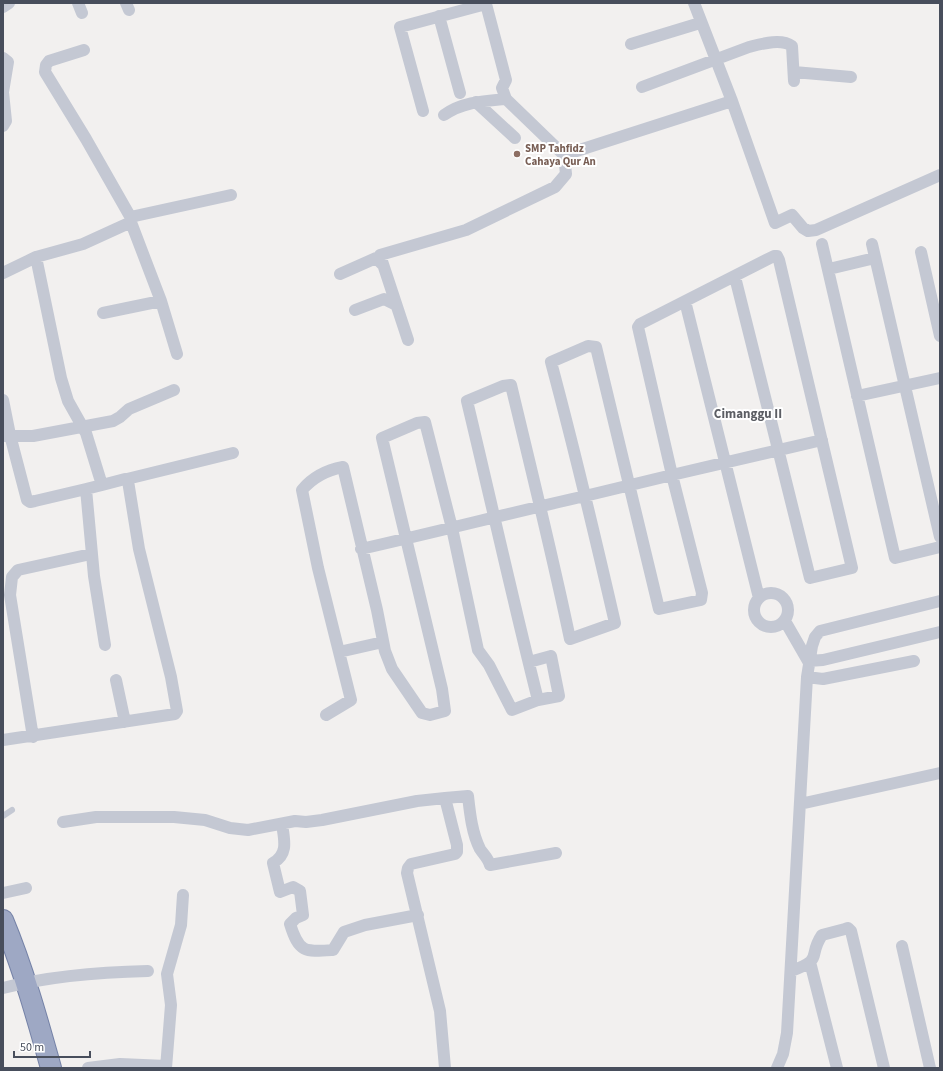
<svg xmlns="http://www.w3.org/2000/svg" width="943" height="1071" viewBox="0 0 943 1071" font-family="'Source Sans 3',sans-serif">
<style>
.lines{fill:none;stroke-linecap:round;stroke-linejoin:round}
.trunk-casing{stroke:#7582a7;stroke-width:22}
.service{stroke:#c4c8d3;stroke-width:6}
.minor{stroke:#c4c8d3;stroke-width:12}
.trunk{stroke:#9ea8c4;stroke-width:20}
.education-dot{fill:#8d6e63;stroke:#fff;stroke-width:1.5}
.labels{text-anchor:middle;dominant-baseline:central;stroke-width:4;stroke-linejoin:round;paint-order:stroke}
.education-label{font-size:11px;font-weight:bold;fill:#785e54;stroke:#fff;text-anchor:start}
.quarter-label{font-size:13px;font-weight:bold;fill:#5c5e64;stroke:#fff}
</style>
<rect width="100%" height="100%" fill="#f2f0ef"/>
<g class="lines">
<defs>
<path id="trunk" d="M3,920C23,968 37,1018 51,1068"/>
</defs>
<use href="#trunk" class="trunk-casing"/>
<path class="service" d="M3,816L12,810"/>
<path class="minor" d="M78,3L82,13
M126,3L129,10
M694,3L732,101L775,223L792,215L803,228L808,231L816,230L940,175
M3,7L9,3
M439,16L460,93
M631,44L700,23
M84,50L49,61L46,65L45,72L86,139L131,218
M3,58L8,62L3,92L6,121L3,126
M794,72L851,77
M642,87L749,47C761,44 781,38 792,46L794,81
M476,102L515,138
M423,111L400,27L486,4L506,80L502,88L506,99
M444,115C462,102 483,101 506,99L564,155
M128,223L135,216L231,195
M822,244L895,558L940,547
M872,244L940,537
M921,252L940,336
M36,257L61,378L68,401L86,433L102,485L86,489L94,576L105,645
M829,269L875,258
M3,273L36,257L83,244L129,223L132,225L161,301L177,354
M340,274L376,258L383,265
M735,277L779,453L810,578L852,568L779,260L777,256H774L640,324L638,327L672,475L822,440
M685,301L759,598
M355,310L384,299L396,305
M103,313L161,301
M408,340L380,255L466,230L555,187L566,174L564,155L732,101
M857,396L940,378
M3,400L10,435L27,500L30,502L35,501L86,489
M3,436H33L113,421L120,417L129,409L174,390
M127,479L233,453
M361,549C436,532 510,513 585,496L672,475L702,593L701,600L659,609L596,347L588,346L551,362C574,448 595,536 615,623L570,639C552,553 531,469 511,385L503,386L467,401C491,501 513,601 538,700
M754 610a17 17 0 1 1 34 0a17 17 0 1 1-34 0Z
M785,621L808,661L823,660L940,632
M339,652L383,642
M807,677L823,679L914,661
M116,680L125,722
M326,715L351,700L318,568L302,490C312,478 327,470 343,467L377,610L385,651L392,669L422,713L430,715L445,711L442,689L382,438L417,423L425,422L452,528L478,650L489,665L512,710L538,700L559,696L551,656L529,662
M33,737L10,595L12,577L18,570L91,554
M3,740L175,714L177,711L171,677L139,549L128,481L125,479L102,485
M445,798L468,796C470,814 472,833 480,849C484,855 488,858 490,865L556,853
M800,804L940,773
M63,822L96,817H174L205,820L230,828L248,830L295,821L306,822L322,820L417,801L445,798L457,845V852L455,854L411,864L408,868L407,873L440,1011L445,1068
M282,824C284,839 289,854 273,863L280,892L293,887L300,891L303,915L296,918L290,924C299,953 305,952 333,950L344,932L365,925L418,915
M3,893L26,888
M902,946L930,1068
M810,962L837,1068
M791,971C825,959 807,957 822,935L845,929L848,928L851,931L884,1068
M3,988C50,976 99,972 148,971
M88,1068L120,1064L166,1066
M166,1068L171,1005L167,974L181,925L183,895
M777,1068L783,1054L787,1033L807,677L812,646L815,637L820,631L940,601"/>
<use href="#trunk" class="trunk"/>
</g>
<circle class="education-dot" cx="517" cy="154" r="4"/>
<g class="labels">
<g class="education-label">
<text x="525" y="148">SMP Tahfidz<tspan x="525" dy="13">Cahaya Qur An</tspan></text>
</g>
<g class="quarter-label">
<text x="748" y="414">Cimanggu II</text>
</g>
</g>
<rect width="943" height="1071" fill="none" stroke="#484e5c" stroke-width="8"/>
<path d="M14 1051v6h76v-6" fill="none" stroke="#484e5c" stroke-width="2"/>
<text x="20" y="1051" font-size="12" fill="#484e5c" stroke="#ffffff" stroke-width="3" paint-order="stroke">50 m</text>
</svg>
